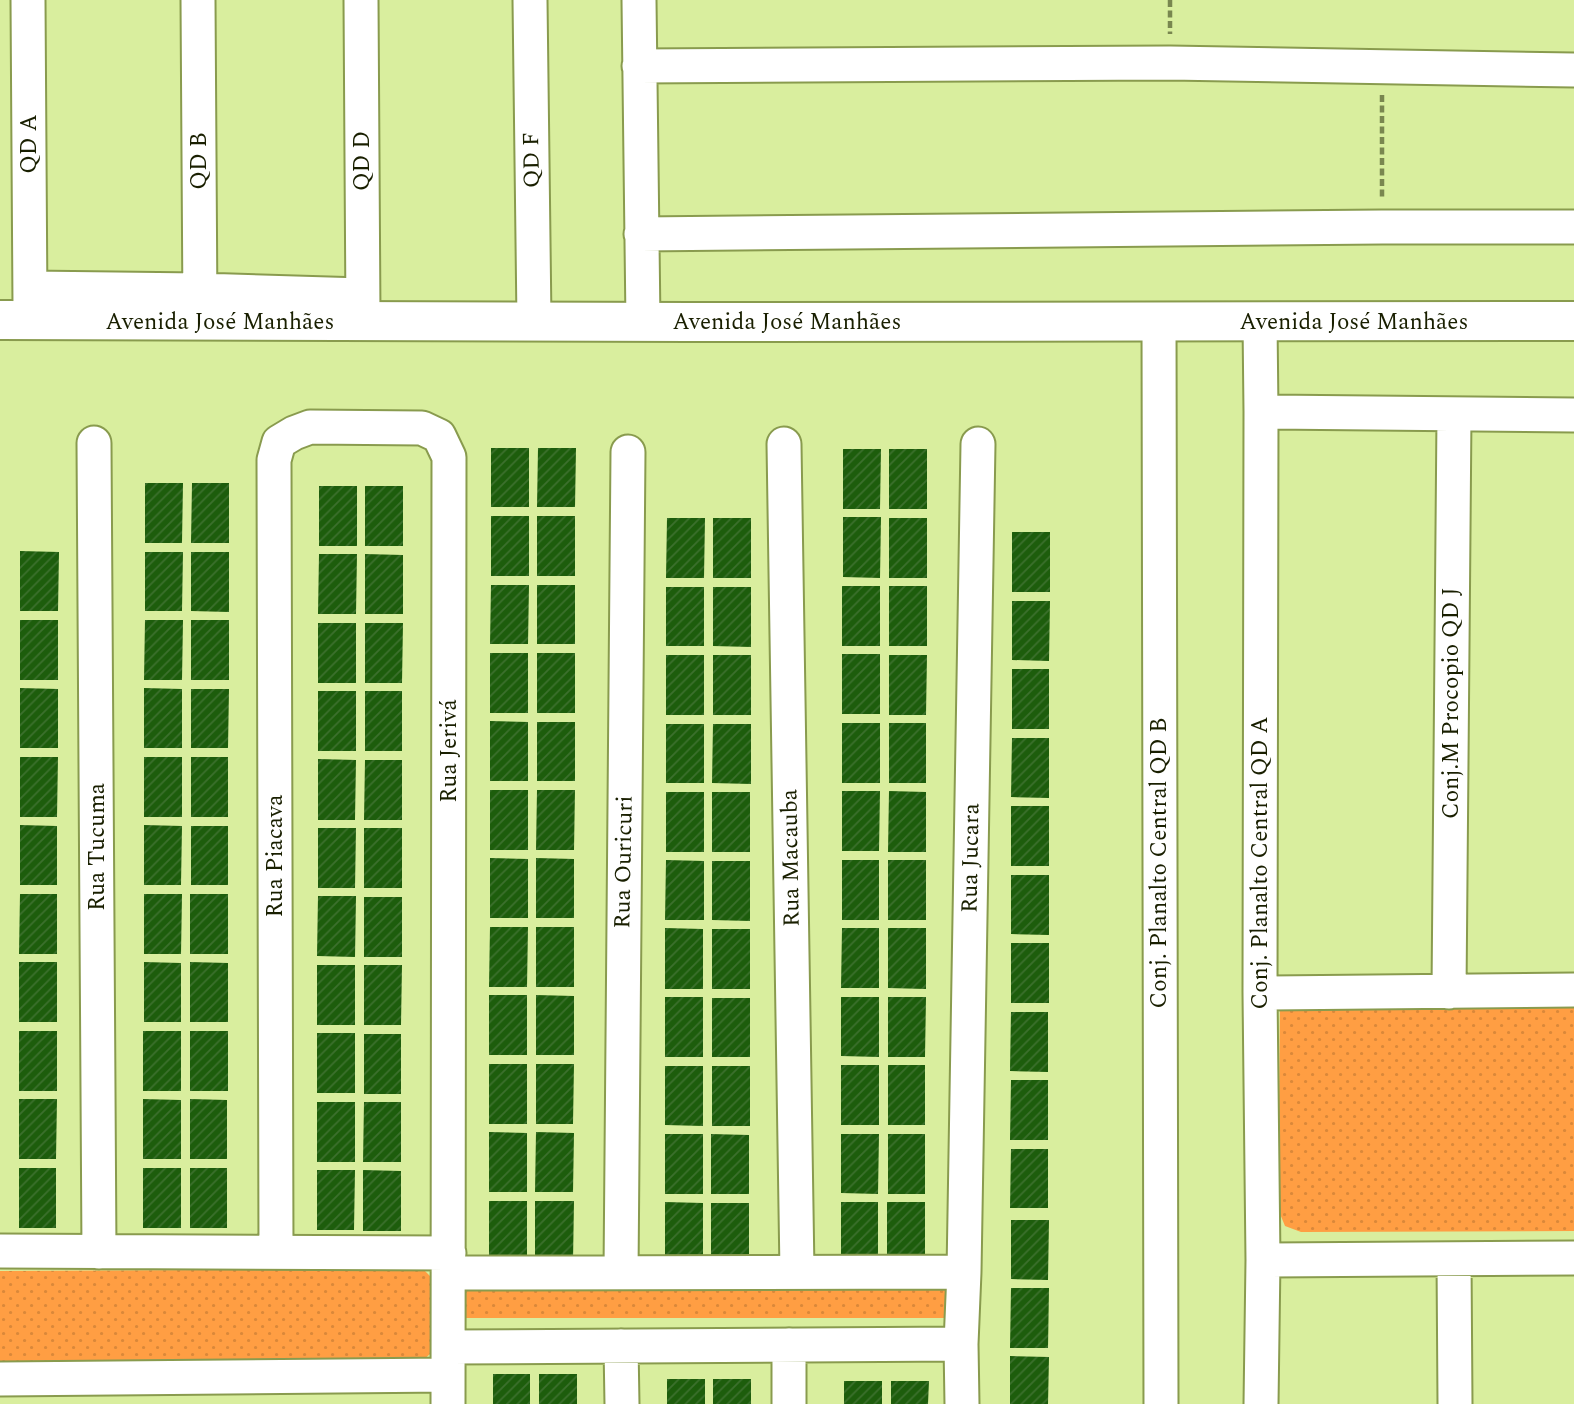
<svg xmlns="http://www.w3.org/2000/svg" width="1574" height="1404" viewBox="0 0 1574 1404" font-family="Spectral,serif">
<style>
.park{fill:url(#park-dots)}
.building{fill:url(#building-hatch)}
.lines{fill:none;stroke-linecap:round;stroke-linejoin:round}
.minor-casing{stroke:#899b4e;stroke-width:37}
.tertiary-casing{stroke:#899b4e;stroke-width:42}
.path{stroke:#79864f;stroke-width:4.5;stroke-dasharray:7 3.5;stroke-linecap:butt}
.minor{stroke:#fff;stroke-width:33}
.tertiary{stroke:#fff;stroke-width:38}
.labels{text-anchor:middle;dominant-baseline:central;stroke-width:7;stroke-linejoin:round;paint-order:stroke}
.street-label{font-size:23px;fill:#191f00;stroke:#fff}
</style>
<defs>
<pattern id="park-dots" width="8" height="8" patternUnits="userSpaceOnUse" patternTransform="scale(1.75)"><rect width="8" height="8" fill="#ff9e43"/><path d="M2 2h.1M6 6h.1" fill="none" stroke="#da8839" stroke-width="1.8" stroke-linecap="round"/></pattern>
<pattern id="building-hatch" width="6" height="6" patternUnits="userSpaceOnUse" patternTransform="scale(1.75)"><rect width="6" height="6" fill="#1d5d0c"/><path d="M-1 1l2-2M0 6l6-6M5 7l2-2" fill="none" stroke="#3c702d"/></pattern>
</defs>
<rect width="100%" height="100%" fill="#d9ee9e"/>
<path class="park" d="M1574,1003V1231L1301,1232L1285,1226L1278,1209L1280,1004Z
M423,1269L430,1276V1354L420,1363H0V1271Z
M462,1283L955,1284V1318H463Z"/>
<path class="building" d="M491,448H529V507H491Z
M538,448H576L575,507H537Z
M843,449H881L880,509H843Z
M889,449H927V509H889Z
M145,483H183L182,543H145Z
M192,483H229V543H191Z
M319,486H357V546H319Z
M365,486H403V546H365Z
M491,516H529V576H491Z
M537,516H575V576H537Z
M843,517H881L880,578L843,577Z
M667,518H705L704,578H666Z
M713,518H751V578H713Z
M889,518H927V578H889Z
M1012,532H1050V592H1012Z
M20,551L59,552L58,611H20Z
M145,552H183L182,611H145Z
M191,552H229V612L191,611Z
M319,554H357L356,614H318Z
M365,554L403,555V614H365Z
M491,585H529L528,644H490Z
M537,585H575V644H537Z
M842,586H880V646H842Z
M889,586H927V646H889Z
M666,587H704V646H666Z
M713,587H751V647L713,646Z
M1012,601H1050L1049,661L1012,660Z
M20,620H58V680H20Z
M145,620H183L182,680H144Z
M191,620H229V680H191Z
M318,623H356V683H318Z
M365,623H403L402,683H365Z
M490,653H528V713H490Z
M537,653H575V713H537Z
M842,654H880V714H842Z
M666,655H704V715H666Z
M713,655H751V715H713Z
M889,655H927L926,715H889Z
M1012,669H1049V729H1012Z
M20,688L58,689V748H20Z
M144,688L182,689V748H144Z
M191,689H229L228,748H191Z
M318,691H356V751H318Z
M365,691H402V751H365Z
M490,721L528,722V781H490Z
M537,722H575V781H537Z
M842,723H880V783H842Z
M889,723H926V783H889Z
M666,724H704V783H666Z
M713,724H751V784L712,783Z
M1012,738H1049V798L1011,797Z
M20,757H58L57,817H20Z
M144,757H182V817H144Z
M191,757H228V817H191Z
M318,759L356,760L355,820H318Z
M365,760H402V820H364Z
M490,790H528V850H490Z
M537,790H575L574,850H536Z
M842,791H880L879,851H842Z
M889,791L926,792V852H888Z
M666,792H704V852H666Z
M712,792H750V852H712Z
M1011,806H1049V866H1011Z
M20,825L57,826V885H20Z
M144,825L182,826L181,885H144Z
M191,826H228V885H191Z
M318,828H356L355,888H318Z
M364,828H402V888H364Z
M490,858L528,859V918H490Z
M536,858L574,859V918H536Z
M666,860L704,861V920H665Z
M842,860H879V920H842Z
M888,860H926V920H888Z
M712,861H750V921L712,920Z
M1011,875H1049V935L1011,934Z
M20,894H57V954H19Z
M144,894H182L181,954H144Z
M190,894H228V954H190Z
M318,896H356L355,957L317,956Z
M364,897H402V957H364Z
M490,927H528L527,987H489Z
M536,927H574V987H536Z
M665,928L703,929V989H665Z
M842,928H879V988H841Z
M888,928H926V989L888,988Z
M712,929H750V989H712Z
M1011,943H1049V1003H1011Z
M19,962H57V1022H19Z
M144,962L181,963V1022H144Z
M190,962L228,963V1022H190Z
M317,965H355V1025H317Z
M364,965H402L401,1025H364Z
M489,995H527V1055H489Z
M536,995L574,996V1055H536Z
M665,997H703V1057H665Z
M841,997H879V1057L841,1056Z
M888,997H926L925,1057H888Z
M712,998H750V1057H712Z
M1011,1012H1048V1072L1010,1071Z
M19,1031H57V1091H19Z
M143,1031H181V1091H143Z
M190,1031H228V1091H190Z
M317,1033H355V1093H317Z
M364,1034H401V1094H364Z
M489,1064H527V1124H489Z
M536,1064H574L573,1124H536Z
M841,1065H879V1125H841Z
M888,1065H925V1125H888Z
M665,1066H703V1126L665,1125Z
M712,1066H750V1126H712Z
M1011,1080H1048V1140H1010Z
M19,1099H57L56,1159H19Z
M143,1099L181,1100V1159H143Z
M190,1099L227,1100V1159H190Z
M317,1102H355V1162H317Z
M364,1102H401V1162H363Z
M489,1132L527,1133V1192H489Z
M536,1132L574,1133L573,1192H535Z
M665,1134H703V1194H665Z
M711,1134L749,1135V1194H711Z
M841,1134H879L878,1194L841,1193Z
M888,1134H925V1194H888Z
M1011,1149H1048V1208H1010Z
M19,1168H56V1228H19Z
M143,1168H181V1228H143Z
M190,1168H227V1228H190Z
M317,1170H355L354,1230H317Z
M363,1170L401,1171V1231H363Z
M489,1201H527V1261H489Z
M535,1201H574L573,1261H535Z
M665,1202L703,1203V1262H665Z
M841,1202H878V1262H841Z
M887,1202H925V1262H887Z
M711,1203H749V1263H711Z
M1011,1220H1049L1048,1280L1011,1279Z
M1011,1288H1049L1048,1348H1010Z
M1010,1356L1049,1357L1048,1404H1010Z
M493,1374H530V1404H493Z
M539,1374H577V1404H539Z
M667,1379H705V1404H667Z
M713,1379H751V1404H713Z
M844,1381H882V1404H844Z
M891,1381H929L928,1404H891Z"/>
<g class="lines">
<defs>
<path id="minor" d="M28,0L30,307
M198,0L200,312
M361,0L363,316
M530,0L534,321
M639,0L643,322
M639,66L1170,63L1574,70
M641,234L1382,227H1574
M30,288L200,290L362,295
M1159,321L1161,1404
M1260,322L1261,412L1260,993L1263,1260L1261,1404
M1261,412L1574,415
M94,443L99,1252
M784,444L797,1272
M1449,992L1454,415
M1260,993L1574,990
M0,1251L449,1253
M276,1252L274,460L279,442L294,433L310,427L422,428L439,436L449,457L448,1404
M1454,1259L1455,1404
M1263,1260L1574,1258
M449,1273L964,1272
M621,1273L628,452
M621,1346L622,1404
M449,1347L961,1344
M0,1379L448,1375
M789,1404V1345
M962,1404L961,1344L964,1272L978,444"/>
<path id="tertiary" d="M0,320L691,322L1574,321"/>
</defs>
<use href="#minor" class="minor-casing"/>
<use href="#tertiary" class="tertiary-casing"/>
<path class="path" d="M1170,0V34
M1382,95V198"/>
<use href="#minor" class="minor"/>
<use href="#tertiary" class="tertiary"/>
</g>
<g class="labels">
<g class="street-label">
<text transform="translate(29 144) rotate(-90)">QD A</text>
<text transform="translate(532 160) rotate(-91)">QD F</text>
<text transform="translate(199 161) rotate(-90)">QD B</text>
<text transform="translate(362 161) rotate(-90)">QD D</text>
<text x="220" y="322">Avenida José Manhães</text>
<text x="787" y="322">Avenida José Manhães</text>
<text x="1354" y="322">Avenida José Manhães</text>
<text transform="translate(1451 703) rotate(-90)">Conj.M Procopio QD J</text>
<text transform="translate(449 751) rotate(-90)">Rua Jerivá</text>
<text transform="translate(97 847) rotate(-90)">Rua Tucuma</text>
<text transform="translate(275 856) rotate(-90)">Rua Piacava</text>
<text transform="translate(791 858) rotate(-91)">Rua Macauba</text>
<text transform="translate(971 858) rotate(-89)">Rua Jucara</text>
<text transform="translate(624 862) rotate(-89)">Rua Ouricuri</text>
<text transform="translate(1159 863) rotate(-90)">Conj. Planalto Central QD B</text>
<text transform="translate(1260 863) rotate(-90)">Conj. Planalto Central QD A</text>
</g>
</g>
</svg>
